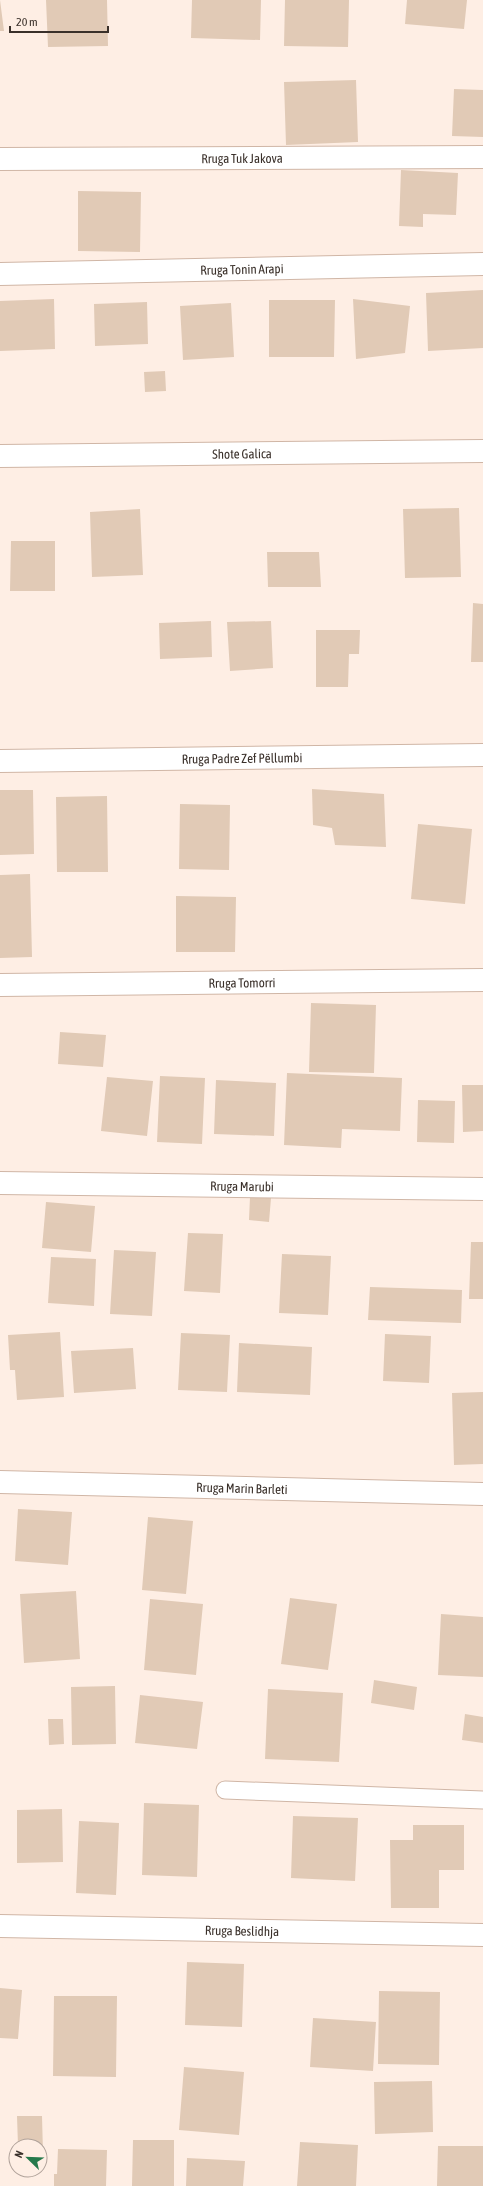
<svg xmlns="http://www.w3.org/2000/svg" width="483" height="2186" viewBox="0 0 483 2186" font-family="'Asap Condensed',sans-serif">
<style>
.building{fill:#e1cab6}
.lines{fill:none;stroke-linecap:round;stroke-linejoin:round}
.lane-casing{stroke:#d0b6a6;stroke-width:19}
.street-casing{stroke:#d0b6a6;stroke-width:24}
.secondary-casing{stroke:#d0b6a6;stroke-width:24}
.lane{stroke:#fff;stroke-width:17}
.street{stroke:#fff;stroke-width:22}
.secondary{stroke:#fff;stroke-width:22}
.labels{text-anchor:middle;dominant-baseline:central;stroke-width:4;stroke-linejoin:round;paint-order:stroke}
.street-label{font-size:13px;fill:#3a302a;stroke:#feeee4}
</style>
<rect width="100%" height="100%" fill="#feeee4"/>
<path class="building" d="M0,0L4,31H0Z
M46,0H107L108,46L48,47Z
M192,0H261L260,40L191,38Z
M285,0H349L348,47L284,46Z
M407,0H467L464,29L405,24Z
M356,80L358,142L286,145L284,82Z
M454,89L483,90V137L452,136Z
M401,170L458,173L456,215L423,214V227L399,226Z
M78,191L141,192L140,252L78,251Z
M483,290V348L428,351L426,293Z
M54,299L55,349L0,351V301Z
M353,299L410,306L405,353L356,359Z
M269,300H335L334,357H269Z
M147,302L148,344L95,346L94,304Z
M231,303L234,357L183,360L180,306Z
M165,371L166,391L145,392L144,372Z
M459,508L461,577L405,578L403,509Z
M140,509L143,575L92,577L90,512Z
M11,541H55V591H10Z
M267,552H319L321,587H268Z
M473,603L483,604V662H471Z
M211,621L212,657L160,659L159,623Z
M271,621L273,668L230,671L227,622Z
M316,630H360L359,654H349L348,687H316Z
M312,789L384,794L386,847L335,845L332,828L313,825Z
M0,790H33L34,854L0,855Z
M107,796L108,872H57L56,797Z
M180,804L230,805L229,870L179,869Z
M418,824L472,829L465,904L411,899Z
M30,874L32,957L0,958V875Z
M176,896L236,897L235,952H176Z
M311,1003L376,1005L374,1073L309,1072Z
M60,1032L106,1035L103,1067L58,1064Z
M287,1073L402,1078L400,1131L342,1129L341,1148L284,1145Z
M160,1076L205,1078L202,1144L157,1142Z
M107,1077L153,1081L147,1136L101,1131Z
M216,1080L276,1083L274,1136L214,1134Z
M462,1085H483V1131L463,1132Z
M418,1100L455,1101L454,1143L417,1142Z
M250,1197L271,1198L269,1222L249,1220Z
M46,1202L95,1206L91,1252L42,1248Z
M188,1233L223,1234L220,1293L184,1291Z
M471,1242H483V1299H469Z
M114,1250L156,1252L152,1316L110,1314Z
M282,1254L331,1256L328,1315L279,1313Z
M51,1257L96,1259L94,1306L48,1303Z
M370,1287L462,1290L461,1323L368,1320Z
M60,1332L64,1397L17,1400L15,1370H10L8,1335Z
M181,1333L230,1335L227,1392L178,1390Z
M385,1334L431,1336L429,1383L383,1381Z
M239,1343L312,1347L310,1395L237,1392Z
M133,1348L136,1389L74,1393L71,1351Z
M483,1392V1464L454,1465L452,1393Z
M18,1509L72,1512L68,1565L15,1561Z
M148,1517L193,1521L186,1594L142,1590Z
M76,1591L80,1659L24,1663L20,1594Z
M290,1598L337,1604L328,1670L281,1664Z
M150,1599L203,1604L196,1675L144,1670Z
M441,1614L483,1617V1677L438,1675Z
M374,1680L417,1687L414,1710L371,1703Z
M115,1686L116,1744L72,1745L71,1687Z
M268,1689L343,1693L339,1762L265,1759Z
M140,1695L203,1702L197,1749L135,1743Z
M465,1714L483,1717V1743L462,1740Z
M48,1719H63L64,1744L49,1745Z
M144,1803L199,1805L197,1877L142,1875Z
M62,1809L63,1862L17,1863V1810Z
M293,1816L358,1818L355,1881L291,1878Z
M79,1821L119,1823L116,1895L76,1893Z
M413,1825H464V1870H439V1908H391L390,1840H413Z
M187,1962L244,1964L242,2027L185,2025Z
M0,1988L22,1990L18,2039L0,2038Z
M379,1991L440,1992L439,2065L378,2064Z
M54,1996H117L116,2077L53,2076Z
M313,2018L376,2022L373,2071L310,2067Z
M184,2067L244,2072L239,2135L179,2130Z
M432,2081L433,2132L375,2134L374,2082Z
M17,2116H42L43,2153H40V2146H18Z
M133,2140H174V2186H132Z
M300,2142L358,2145L356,2186H297Z
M438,2146H483V2186H437Z
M58,2149L107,2150L106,2186H54V2174H57Z
M187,2158L245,2161L243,2186H186Z"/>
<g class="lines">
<defs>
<path id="lane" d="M225,1790L483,1800"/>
<g id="street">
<path id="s1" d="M0,159L483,157"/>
<path id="s2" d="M0,274L483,264"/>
<path id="s3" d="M0,456L483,451"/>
<path id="s4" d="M0,761L483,755"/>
<path id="s5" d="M0,985L483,980"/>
<path id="s6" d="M0,1183L483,1189"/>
<path id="s7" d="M0,1482L483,1494"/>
</g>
<g id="secondary">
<path id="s8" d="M0,1926L483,1935"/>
</g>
</defs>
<use href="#lane" class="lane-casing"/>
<use href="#street" class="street-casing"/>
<use href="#secondary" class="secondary-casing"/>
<use href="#lane" class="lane"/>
<use href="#street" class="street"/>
<use href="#secondary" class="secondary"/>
</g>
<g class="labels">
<g class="street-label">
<text stroke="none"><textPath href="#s1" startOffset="242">Rruga Tuk Jakova</textPath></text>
<text stroke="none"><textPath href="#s2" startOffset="242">Rruga Tonin Arapi</textPath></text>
<text stroke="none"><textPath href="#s3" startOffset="242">Shote Galica</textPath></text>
<text stroke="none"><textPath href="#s4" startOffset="242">Rruga Padre Zef Pëllumbi</textPath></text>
<text stroke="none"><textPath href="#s5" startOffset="242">Rruga Tomorri</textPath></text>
<text stroke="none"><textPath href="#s6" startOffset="242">Rruga Marubi</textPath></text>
<text stroke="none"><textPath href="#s7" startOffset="242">Rruga Marin Barleti</textPath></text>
<text stroke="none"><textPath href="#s8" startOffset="242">Rruga Beslidhja</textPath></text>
</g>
</g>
<g transform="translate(28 2158) rotate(293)"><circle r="19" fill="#feeee4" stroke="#b0a29a"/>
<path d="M0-3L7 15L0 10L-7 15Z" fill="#25794b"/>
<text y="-6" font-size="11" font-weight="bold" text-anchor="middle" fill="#3a302a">N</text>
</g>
<path d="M10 26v6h98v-6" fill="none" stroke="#3a302a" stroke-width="2"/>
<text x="16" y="26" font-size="12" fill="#3a302a" stroke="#feeee4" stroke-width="3" paint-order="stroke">20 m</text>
</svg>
